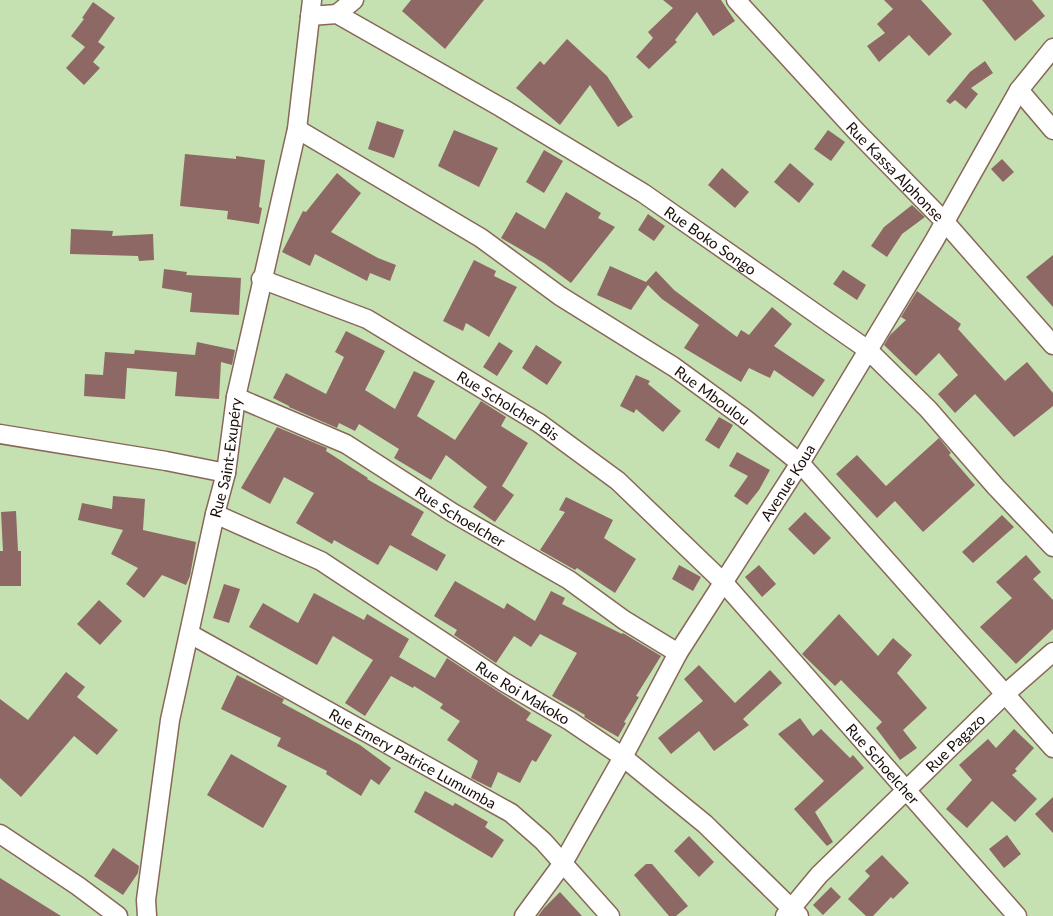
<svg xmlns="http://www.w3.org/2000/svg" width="1053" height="916" viewBox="0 0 1053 916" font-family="Lato,sans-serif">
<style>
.green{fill:#c5e1b2}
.building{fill:#8e6864}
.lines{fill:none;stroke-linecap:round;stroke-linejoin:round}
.minor-casing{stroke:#896759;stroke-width:21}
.minor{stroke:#fff;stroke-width:18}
.labels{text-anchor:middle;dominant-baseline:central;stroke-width:6;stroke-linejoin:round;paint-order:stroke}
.street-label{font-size:15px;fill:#1b0e09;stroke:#fdf5f2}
</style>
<rect width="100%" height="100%" fill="#fdf5f2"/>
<path class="green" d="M0,0H1053V916H0Z"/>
<path class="building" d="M411,0H484L445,49L402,11Z
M663,0H721L735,21L713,36L697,12L675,40L677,42L649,69L636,57L653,38L648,32L673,8Z
M884,0H921L952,34L929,56L909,35L879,62L867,46L885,33L877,24L893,9Z
M982,0H1032L1045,16L1015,41Z
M93,2L115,18L98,42L105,47L93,62L100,68L84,85L66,68L85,47L71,36L84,19L82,18Z
M567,39L607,76L633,117L618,127L590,85L560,125L516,88L540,61L544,65Z
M985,61L993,73L971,88L978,94L966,109L955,100L950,104L946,101L970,72Z
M377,121L404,130L394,158L368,149Z
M454,130L498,148L479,187L438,166Z
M828,130L845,142L831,161L814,149Z
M544,150L563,161L544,193L526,182Z
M185,154L236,159V156L265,160L259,207L262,208L259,224L227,219L228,211L180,206Z
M1002,159L1014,172L1003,182L991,169Z
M790,163L814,184L799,203L774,182Z
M722,168L749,192L735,208L708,185Z
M337,173L361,193L331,232L378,258L396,265L390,281L370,273L367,281L315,254L310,266L282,252L303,211L306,212Z
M566,192L601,213L598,218L615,227L571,283L544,263L501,238L516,212L545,229Z
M912,205L925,217L902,234L887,257L871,246L884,227Z
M648,214L665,226L654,241L638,230Z
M71,229L113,231L112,236L153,234L154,260L139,261L138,256L70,254Z
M1053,255V307L1026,277Z
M474,260L496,271L494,276L517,287L489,337L466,323L463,331L443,321Z
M610,266L646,282L656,271L674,290L737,337L741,330L749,335L772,307L792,324L774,346L825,380L813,397L774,370L770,378L749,368L741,382L684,348L699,325L662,299L648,285L631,310L597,295Z
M164,269L187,272L186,275L241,278L239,315L190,312L192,293L162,288Z
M843,270L866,285L857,300L833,284Z
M917,291L961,324L958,329L1005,381L1027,362L1053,393V406L1014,437L975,394L955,413L938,394L958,375L939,353L916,376L884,345L890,335L906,320L901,317Z
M346,331L385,351L365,390L395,409L414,371L435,381L417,416L455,440L481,401L506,417L501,426L528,443L502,486L514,495L495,522L473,507L487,487L446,455L431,480L394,458L399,449L359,424L355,431L339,423L337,428L289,407V406L273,398L286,373L326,394L344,357L335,352Z
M197,342L235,350L232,365L221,362L219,399L175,396L177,372L127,368L125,399L84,396L85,374L103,375L105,352L134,354L135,350L195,355Z
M499,342L513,351L497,376L483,367Z
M536,345L562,362L547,385L522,368Z
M636,375L650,381L648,384L681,411L663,432L636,409L634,413L620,406Z
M719,417L733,425L719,449L705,440Z
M277,427L327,448L326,451L368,478L367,479L424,512L411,535L446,555L437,571L390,545L378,565L334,540L332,544L296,523L314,493L284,477L270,504L241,488Z
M939,438L951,453L949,455L975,485L923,532L895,501L877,518L836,474L857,455L886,486Z
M737,452L770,470L759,490L747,505L734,496L748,476L729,466Z
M113,496L145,499L143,530L196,542L190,576L186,585L162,575L144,598L126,584L138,568L111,554L123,530L78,520L82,503L112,509Z
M566,497L613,520L604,538L636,559L615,593L577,568L575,570L540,550L565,512L559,510Z
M16,511L18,551H21V586H0V551H3L1,512Z
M805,512L831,538L814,555L788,529Z
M1002,515L1014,527L973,563L962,552Z
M1026,555L1041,572L1033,579L1053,600V629L1016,664L980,627L1012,598L996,582Z
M679,565L701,577L693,591L672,579Z
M759,565L776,584L762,597L745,577Z
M455,581L504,609L507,603L535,621L551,591L565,598L562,604L622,634L623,633L661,656L636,696L639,697L624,722L626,723L618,737L584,717L585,715L552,696L577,653L540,634L531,647L514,636L496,663L454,635L457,630L434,616Z
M224,584L240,589L229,623L213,618Z
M314,593L364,620L367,614L409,639L399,657L435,678L447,658L531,713L526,720L552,735L536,762L532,760L520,783L498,772L491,788L471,778L478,761L447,740L460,721L440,708L443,704L414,686L413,688L391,676L365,716L345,703L373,660L333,636L317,665L249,627L263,603L298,623Z
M99,600L122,621L100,645L77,624Z
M839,614L878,656L893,638L912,655L897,673L927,708L903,730L917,748L900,760L876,728L882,722L841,680L835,686L802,654Z
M699,665L735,703L770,670L782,683L743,719L749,725L714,751L699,731L671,754L658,738L703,701L684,679Z
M66,672L85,687L77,697L118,730L97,755L74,736L21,797L0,778V699L28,720Z
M237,675L284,699L282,703L360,745L391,768L379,785L371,779L361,796L326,774L327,771L277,746L281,738L221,709Z
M800,718L813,736L821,729L850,758L853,755L864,768L815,812L833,842L827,846L794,809L824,781L778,734Z
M1014,729L1034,748L1015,769L1017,771L1012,775L1037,799L1015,822L992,801L967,828L946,809L972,780L959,765L988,739L996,748Z
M231,754L287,786L263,828L207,795Z
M425,791L453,806L455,803L488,822L485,827L504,840L492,858L414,812Z
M1053,797V833L1035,814Z
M1007,835L1021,854L1004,868L989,849Z
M689,836L714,862L699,877L674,851Z
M113,848L139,866L138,873L123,895L94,876Z
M882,855L909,883L893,899L891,897L873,916H866L848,899L870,876L865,871Z
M646,864H652L688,906L676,916H669L634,875Z
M0,878L61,916H0Z
M831,887L841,897L823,915L813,905Z
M560,892L582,916H538L544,908Z"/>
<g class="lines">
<defs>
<g id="minor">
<path id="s1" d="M736,0L855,130L944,221L1053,345"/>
<path d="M337,14L354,0"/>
<path id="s2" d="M310,16L337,14L502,108L643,193L868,350L928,409L996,487L1053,547"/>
<path d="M1019,90L1053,130"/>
<path id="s3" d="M297,129L481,238L560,296L674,367L744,418L800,463L1053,748"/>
<path id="s4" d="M261,279L367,319L539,423L618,481L724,583L1017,916"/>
<path id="s5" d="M236,397L346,444L453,513L569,580L624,620L678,653"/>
<path d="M0,434L166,461L226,473"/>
<path id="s6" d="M215,514L321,561L504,682L570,721L623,757L705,824L799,916"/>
<path id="s7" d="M190,634L511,813L543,841L610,916"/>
<path d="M0,834L78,886L118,916"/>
<path id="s8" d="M147,916L146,900L170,720L215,514L226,473L236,397L297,129L312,0"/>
<path id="s9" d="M524,916L563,863L623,757L678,653L800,463L934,241L1019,90L1053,48"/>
<path id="s10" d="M785,916L819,875L1004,695L1053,652"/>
</g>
</defs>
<use href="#minor" class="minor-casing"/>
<use href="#minor" class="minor"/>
</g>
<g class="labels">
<g class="street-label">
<text stroke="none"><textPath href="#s1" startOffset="234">Rue Kassa Alphonse</textPath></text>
<text stroke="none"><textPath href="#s2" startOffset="464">Rue Boko Songo</textPath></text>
<text stroke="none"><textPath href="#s3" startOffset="494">Rue Mboulou</textPath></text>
<text stroke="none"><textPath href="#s4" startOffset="279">Rue Scholcher Bis</textPath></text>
<text stroke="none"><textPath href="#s8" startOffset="466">Rue Saint-Exupéry</textPath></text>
<text stroke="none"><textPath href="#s9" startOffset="508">Avenue Koua</textPath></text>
<text stroke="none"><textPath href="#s5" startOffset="255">Rue Schoelcher</textPath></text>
<text stroke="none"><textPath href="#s6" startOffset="357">Rue Roi Makoko</textPath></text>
<text stroke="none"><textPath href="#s10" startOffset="243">Rue Pagazo</textPath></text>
<text stroke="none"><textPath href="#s7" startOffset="255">Rue Emery Patrice Lumumba</textPath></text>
<text stroke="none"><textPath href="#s4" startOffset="800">Rue Schoelcher</textPath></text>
</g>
</g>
</svg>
